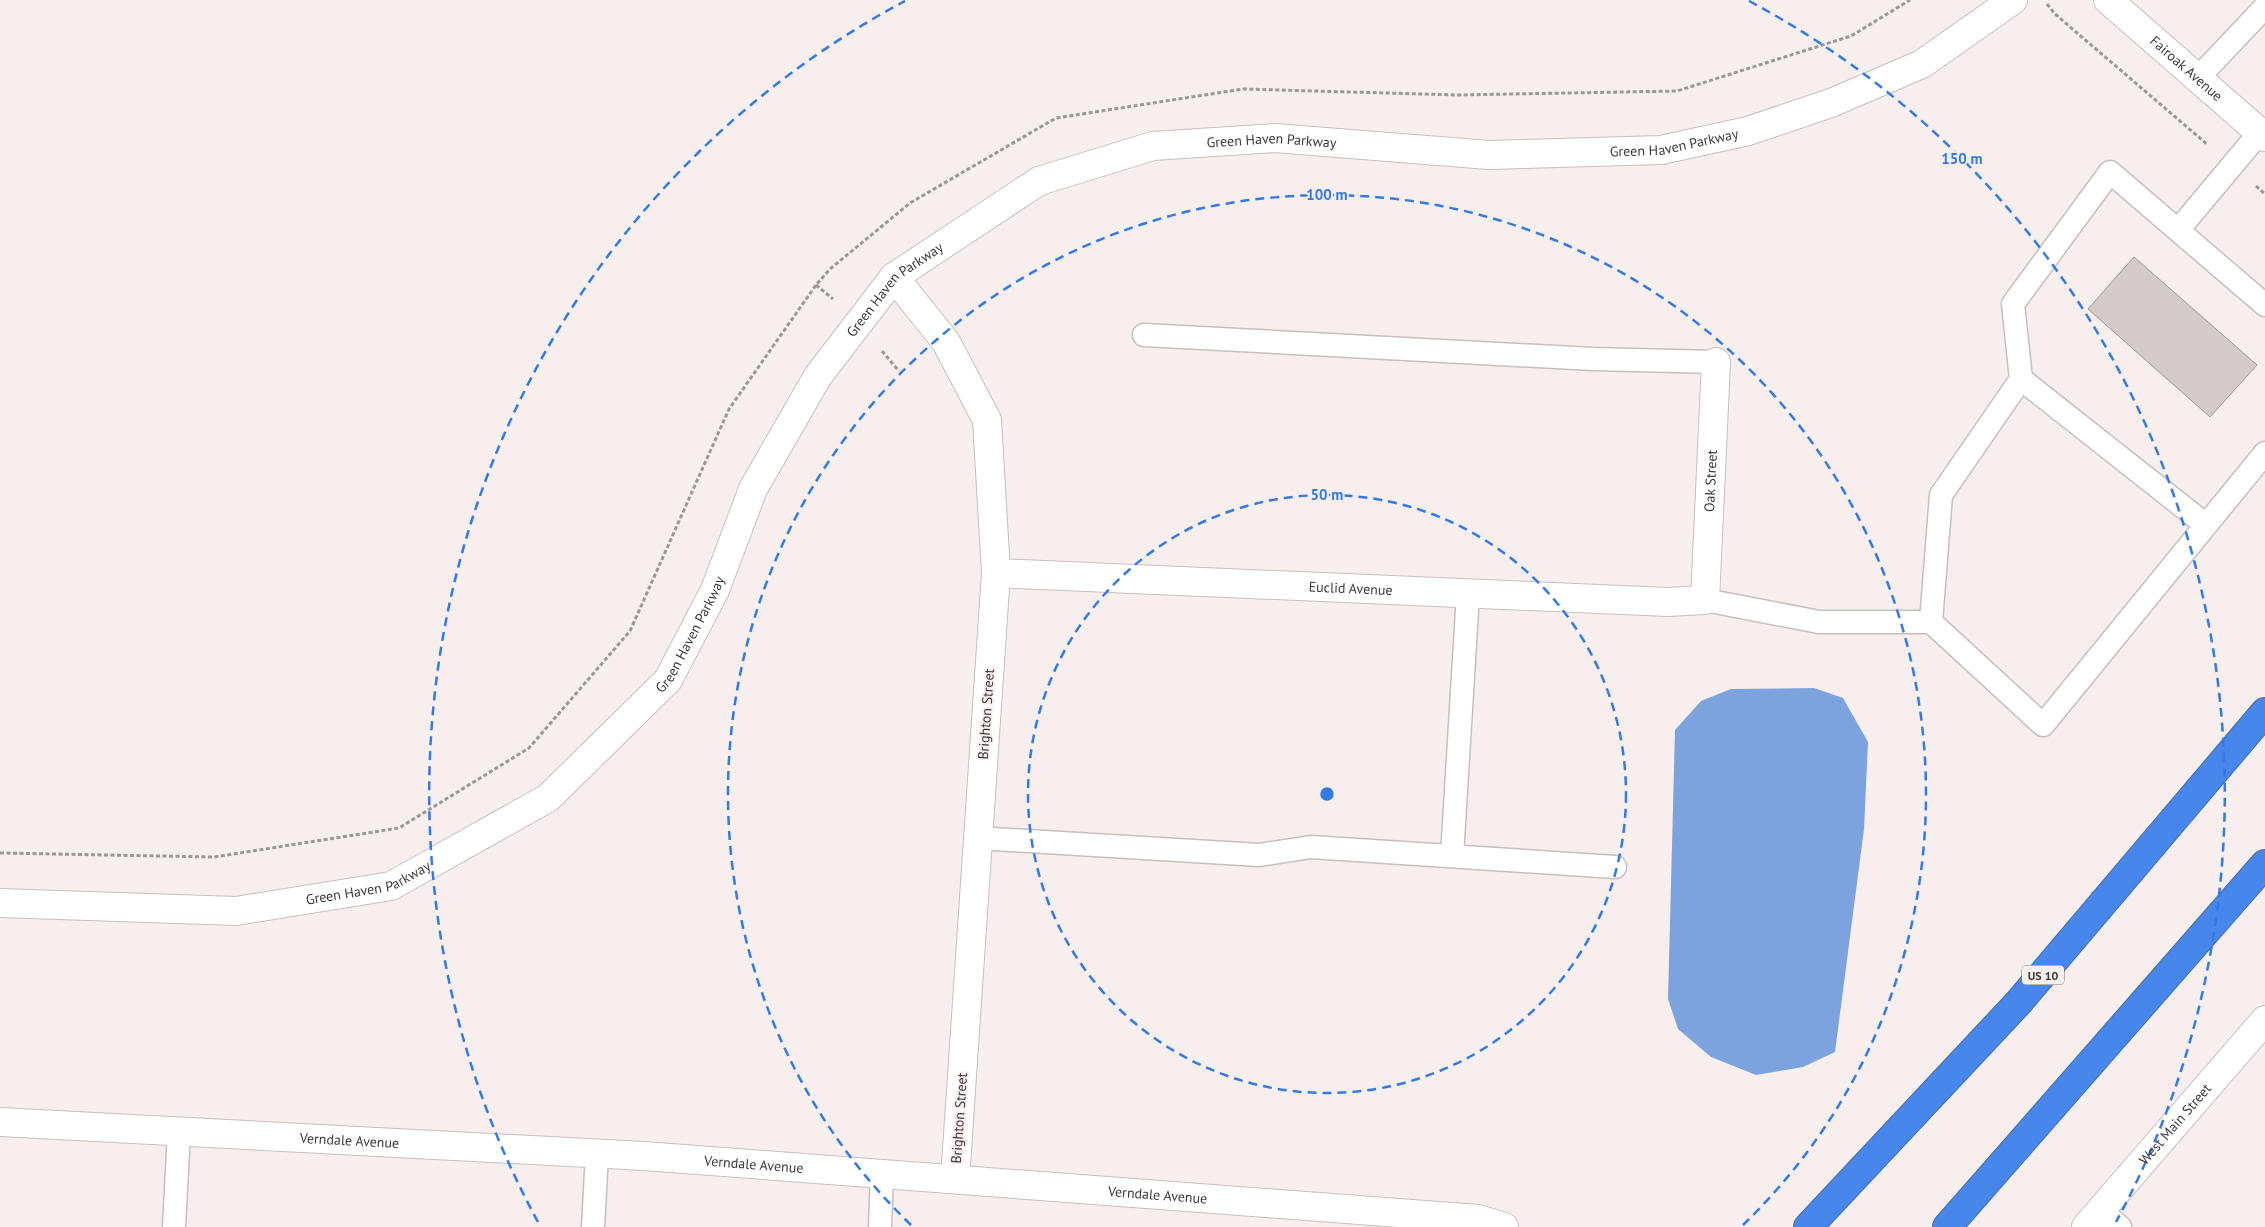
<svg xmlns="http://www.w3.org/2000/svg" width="2265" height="1227" viewBox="0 0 2265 1227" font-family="'PT Sans',sans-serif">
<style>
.water{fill:#7da3df}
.building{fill:#d3cbc9;stroke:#9f9796}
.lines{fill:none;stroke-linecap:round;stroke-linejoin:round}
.lane-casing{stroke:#c7bfbe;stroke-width:25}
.street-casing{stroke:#c7bfbe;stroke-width:30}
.secondary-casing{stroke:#c7bfbe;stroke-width:30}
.highway-casing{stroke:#436cac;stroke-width:30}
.path{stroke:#9c9796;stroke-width:3;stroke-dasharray:4 2.5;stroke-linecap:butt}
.lane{stroke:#fff;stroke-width:22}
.street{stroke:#fff;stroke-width:28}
.secondary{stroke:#fff;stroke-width:28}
.highway{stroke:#4787eb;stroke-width:28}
.ring{fill:none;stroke:#347ae7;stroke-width:2.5;stroke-dasharray:9 6}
.labels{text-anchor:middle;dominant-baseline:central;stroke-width:4;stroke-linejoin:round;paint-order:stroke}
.shield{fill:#f7efee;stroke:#74706f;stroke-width:1}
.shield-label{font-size:12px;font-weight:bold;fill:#3c3938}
.street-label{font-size:14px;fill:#3c3938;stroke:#f7efee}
.centre{fill:#347ae7;stroke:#f7efee;stroke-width:2.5}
.ring-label{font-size:15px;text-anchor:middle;font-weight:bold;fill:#347ae7;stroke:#f7efee;stroke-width:4;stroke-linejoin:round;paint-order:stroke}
</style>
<rect width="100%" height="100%" fill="#f7efee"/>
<path class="water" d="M1814,688L1843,698L1868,742L1864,829L1835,1052L1803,1067L1756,1075L1711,1057L1678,1029L1668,999L1675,730L1701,701L1731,689Z"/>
<path class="building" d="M2134,257L2257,365L2210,417L2088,309Z"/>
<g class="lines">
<defs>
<path id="lane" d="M2197,79L2265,7
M2179,229L2260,132
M1144,335L1593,359L1716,362
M2206,525L2021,379L2013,304L2110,172L2265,305
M1705,600L1819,622H1931L2043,725L2265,453
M1931,622L1941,495L2021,379
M978,838L1259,855L1311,847L1615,867
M1452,856L1468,594
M2101,1211L2120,1227
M174,1227L179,1132
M593,1227L597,1154
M880,1227L882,1174"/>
<g id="street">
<path d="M894,277L946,342L987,420L996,573L955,1179"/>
<path id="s1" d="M996,573L1668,602L1705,600L1716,362"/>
<path id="s2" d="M0,1122L644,1156L1478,1219L1504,1227"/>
</g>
<g id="secondary">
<path id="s3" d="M2108,0L2265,137"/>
<path id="s4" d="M0,903L236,911L391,886L548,798L668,680L715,590L753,489L818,376L894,277L1039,181L1153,146L1275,138L1489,155L1661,150L1748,131L1831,103L1922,64L2013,0"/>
<path id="s5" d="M2086,1227L2265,1020"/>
</g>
<path id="highway" d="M1808,1227L2019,1002L2265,712
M1947,1227L2265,864"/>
</defs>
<use href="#lane" class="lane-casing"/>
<use href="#street" class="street-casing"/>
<use href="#secondary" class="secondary-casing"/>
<use href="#highway" class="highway-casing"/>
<path class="path" d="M2047,4L2055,14L2208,145
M2256,186L2265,194
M816,285L833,299
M882,351L899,371
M0,853L214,857L399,828L529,748L630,631L729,409L816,285L830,269L910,203L1056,118L1243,89L1458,95L1677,91L1851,36L1910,0"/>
<use href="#lane" class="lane"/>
<use href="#street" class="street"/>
<use href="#secondary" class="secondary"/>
<use href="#highway" class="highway"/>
</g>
<g class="ring">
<circle cx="1327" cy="794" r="299"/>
<path d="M911 1225A599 599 0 1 1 1743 1225"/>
<path d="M538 1222A898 898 0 0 1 905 1M1749 1A898 898 0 0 1 2116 1222"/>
</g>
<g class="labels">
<rect class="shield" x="2022" y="965.5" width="42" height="19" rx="4"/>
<g class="shield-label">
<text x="2043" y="975">US 10</text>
</g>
<g class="street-label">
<text stroke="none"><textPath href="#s3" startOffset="104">Fairoak Avenue</textPath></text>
<text stroke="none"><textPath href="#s4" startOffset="2022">Green Haven Parkway</textPath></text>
<text stroke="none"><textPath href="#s4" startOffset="1618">Green Haven Parkway</textPath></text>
<text stroke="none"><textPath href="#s4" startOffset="1198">Green Haven Parkway</textPath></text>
<text stroke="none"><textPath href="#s1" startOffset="829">Oak Street</textPath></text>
<text stroke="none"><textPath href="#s1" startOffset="355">Euclid Avenue</textPath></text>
<text stroke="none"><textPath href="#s4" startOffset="792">Green Haven Parkway</textPath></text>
<text transform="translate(986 714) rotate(-86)">Brighton Street</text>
<text stroke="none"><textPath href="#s4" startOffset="372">Green Haven Parkway</textPath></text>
<text transform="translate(959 1118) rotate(-86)">Brighton Street</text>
<text stroke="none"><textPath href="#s5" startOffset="136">West Main Street</textPath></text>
<text stroke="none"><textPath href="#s2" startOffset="350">Verndale Avenue</textPath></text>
<text stroke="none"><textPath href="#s2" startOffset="755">Verndale Avenue</textPath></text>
<text stroke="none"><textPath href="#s2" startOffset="1160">Verndale Avenue</textPath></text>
</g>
</g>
<circle cx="1327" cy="794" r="8" class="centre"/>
<g class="ring-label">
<text x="1962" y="164">150 m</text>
<text x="1327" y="200">100 m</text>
<text x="1327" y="500">50 m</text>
</g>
</svg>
